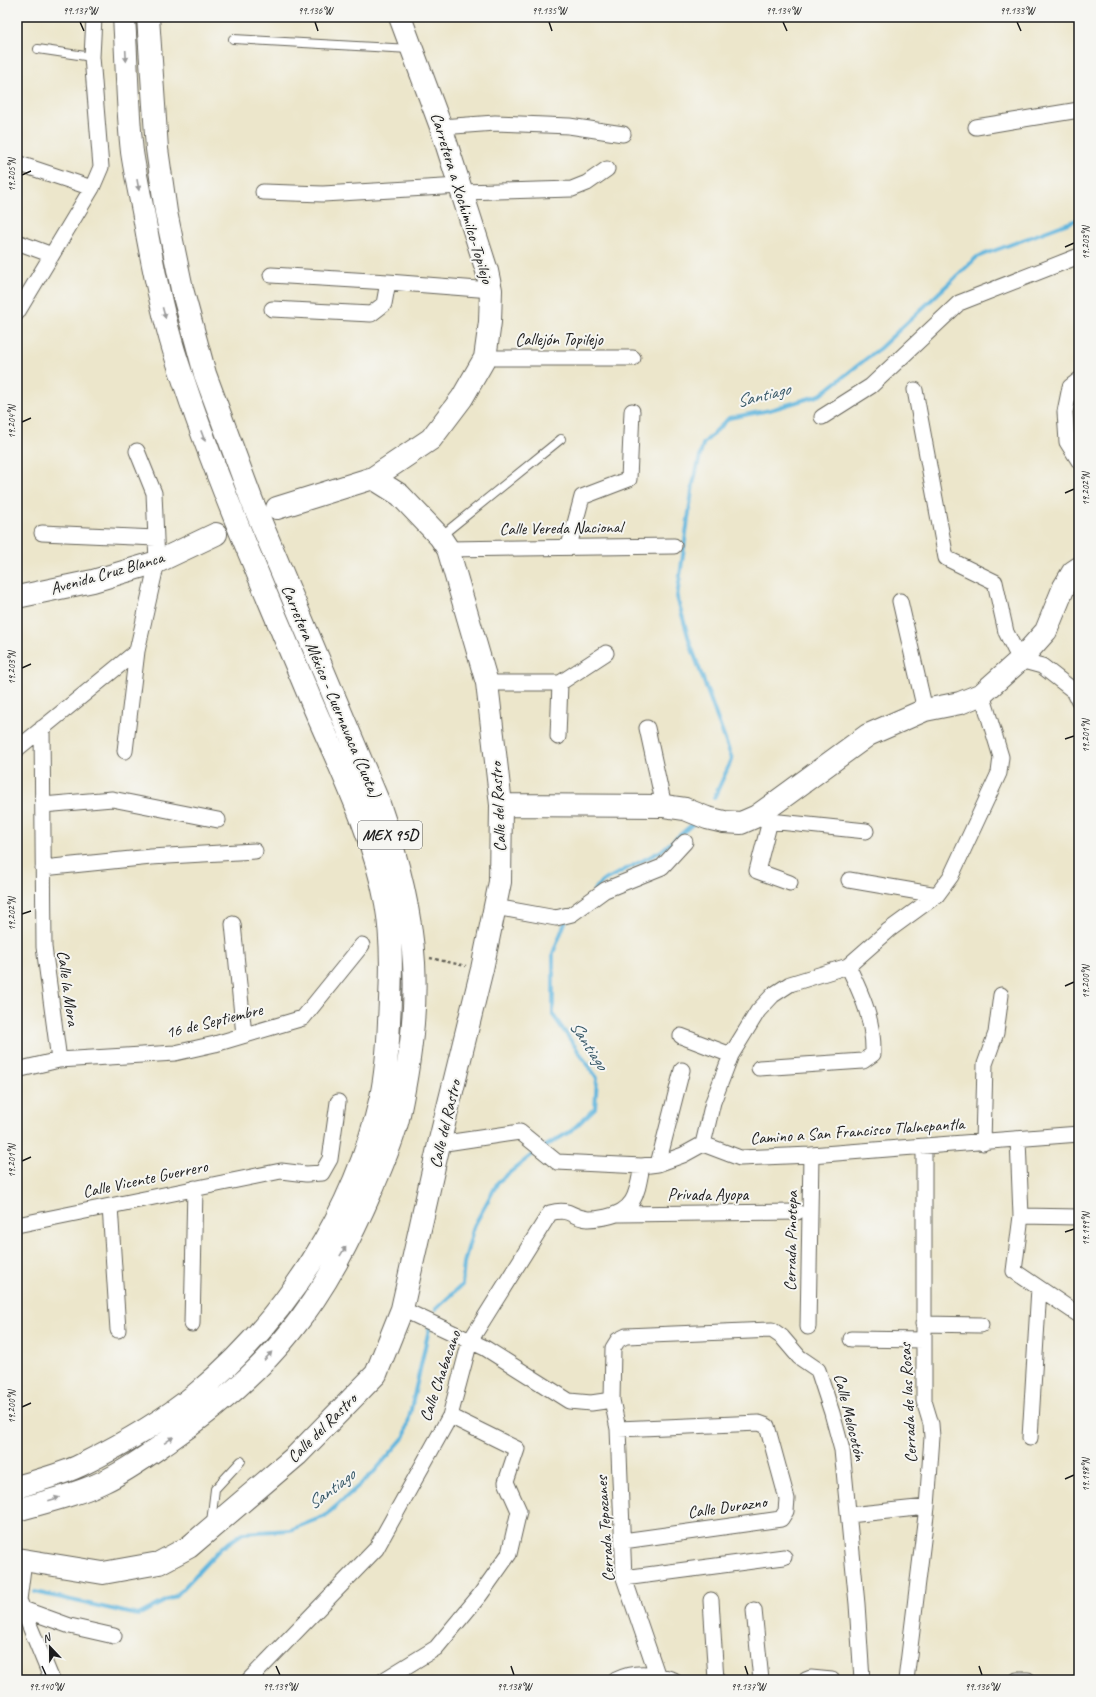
<svg xmlns="http://www.w3.org/2000/svg" width="1096" height="1697" viewBox="0 0 1096 1697" font-family="Caveat,sans-serif">
<style>
.lines{fill:none;stroke-linecap:round;stroke-linejoin:round}
.stream{stroke:#61b5dd;stroke-width:4}
.service-casing{stroke:#656359;stroke-width:10}
.minor-casing{stroke:#656359;stroke-width:17}
.secondary-casing{stroke:#656359;stroke-width:24}
.motorway-casing{stroke:#656359;stroke-width:24}
.path{stroke:#656359;stroke-width:2.5;stroke-dasharray:3 3;stroke-linecap:butt}
.service{stroke:#fff;stroke-width:8}
.minor{stroke:#fff;stroke-width:15}
.secondary{stroke:#fff;stroke-width:22}
.motorway{stroke:#fff;stroke-width:22}
.oneway{fill:#999}
.ticks{fill:none;stroke:#1c1c1c;stroke-width:1.5}
.labels{text-anchor:middle;dominant-baseline:central;stroke-width:4;stroke-linejoin:round;paint-order:stroke}
.shield{fill:#f6f6f2;stroke:#5d5d5c;stroke-width:1}
.shield-label{font-size:16px;font-weight:bold;fill:#1c1c1c}
.street-label{font-size:17px;fill:#1c1c1c;stroke:#f6f6f2}
.water-label{font-size:18px;font-style:italic;fill:#385969;stroke:#f6f6f2}
.neatline{fill:none;stroke:#1c1c1c;stroke-width:1.5}
.ticks-label{font-size:10px;text-anchor:middle;fill:#1c1c1c}
</style>
<rect width="100%" height="100%" fill="#f6f6f2"/>
<filter id="ink" filterUnits="userSpaceOnUse"><feTurbulence type="fractalNoise" baseFrequency=".025" numOctaves="2"/><feDisplacementMap in="SourceGraphic" scale="8" xChannelSelector="R" yChannelSelector="G"/><feConvolveMatrix kernelMatrix="1 2 1 2 8 2 1 2 1" color-interpolation-filters="sRGB"/></filter>
<filter id="wash" filterUnits="userSpaceOnUse"><feTurbulence type="fractalNoise" baseFrequency=".012" numOctaves="4" result="noise"/><feDisplacementMap in="SourceGraphic" scale="16" xChannelSelector="R" yChannelSelector="G"/><feGaussianBlur stdDeviation="0.9" result="paint"/><feColorMatrix in="noise" values="0 0 0 0 0 0 0 0 0 0 0 0 0 0 0 0 0 1.4 0 .05"/><feComposite in="paint" operator="in"/></filter>
<g filter="url(#wash)">
<rect width="100%" height="100%" fill="#ece6cb"/>
<g class="lines">
<path class="stream" d="M714,798L732,759L690,643L677,597L693,484L703,444L729,418L770,410L820,395L880,348L977,257L1079,219
M594,890L603,881L661,851L694,823
M544,1147L571,1131L595,1108L597,1078L553,1015V953L566,920
M436,1309L462,1285L464,1263L474,1226L498,1182L538,1150
M35,1592L138,1615L177,1595L221,1548L243,1533L290,1530L325,1516L373,1473L405,1436L429,1329"/>
</g>
</g>
<g filter="url(#ink)">
<g class="lines">
<defs>
<path id="service" d="M233,39L410,49
M38,49L92,57
M441,536L561,439
M211,1522L215,1489L241,1461"/>
<path id="minor" d="M441,127L495,123L569,126L623,134
M976,127L1079,110
M17,163L92,188
M263,192L323,194L460,186
M462,192L572,189L587,183L607,169
M17,242L52,255
M271,275L388,282
M272,309L371,314L384,304L388,282L491,290
M17,313L92,188L101,167L92,57L94,17
M485,358H633
M1079,380L1070,387L1065,412L1067,442L1079,461
M915,390L946,558L995,582L1006,632L1020,660L1042,666L1074,691L1079,701
M822,417L871,386L959,303L1079,256
M42,533L156,538
M569,546L582,497L629,479L632,411
M448,549L674,546
M900,601L925,710
M487,683H560L558,737
M560,683L606,653
M42,728L44,947L59,1060
M647,728L664,806
M17,749L137,651L157,562L154,493L137,451
M125,751L137,651
M43,805L112,799L218,820
M757,816L770,821L866,831
M770,821L757,871L790,883
M43,868L151,857L255,851
M849,880L937,895
M495,907L556,918L572,914L605,890L662,867L685,842
M233,924L244,1035
M681,1036L731,1055
M759,1068L863,1061L873,1054C874,1021 862,995 848,966
M17,1070L59,1060L175,1053L215,1044L303,1018L362,945
M1018,1139L1021,1216L1014,1271L1079,1315
M983,1143L985,1064L996,1033L1001,995
M439,1144L520,1132L557,1162L642,1166L658,1164L683,1155L703,1144L740,1158L811,1155L1079,1134
M703,1144L713,1102L731,1055L758,1011L773,995L790,984L848,966L889,930L937,895L951,876L999,773L1001,757L982,694
M658,1164L682,1070
M110,1206L118,1330
M619,1214L797,1212
M1021,1216L1079,1217
M17,1225L281,1171L306,1174L322,1173L330,1159L338,1102
M402,1309L485,1348L569,1401L591,1403L612,1400
M192,1324L195,1188
M923,1324L981,1325
M808,1327L811,1155
M851,1339L924,1340
M618,1429L759,1423L767,1426L787,1499L786,1511L781,1519L623,1541
M1030,1438L1039,1288
M849,1515L927,1507
M24,1560L19,1600L52,1680
M624,1578L784,1557
M711,1600L716,1680
M23,1609L70,1626L114,1636
M754,1610L761,1680
M657,1674L624,1578L618,1429L612,1400L613,1348L618,1340L626,1336L772,1330L782,1337L799,1357L818,1370L832,1413L842,1450L857,1604L862,1680
M249,1680L376,1549L450,1416L470,1341L550,1213C571,1207 571,1218 588,1219C594,1219 601,1218 606,1217C636,1211 637,1192 642,1166
M384,1680L436,1648L480,1595L509,1554L519,1511L506,1482L517,1449L450,1416
M616,1680C635,1670 655,1673 674,1680
M806,1680L811,1678L832,1680
M906,1680L927,1507L932,1437L931,1424L924,1401V1147
M1017,1680H1028"/>
<path id="secondary" d="M277,508L373,478L431,439L462,398L485,358L490,322L491,290L487,271L441,127L400,17
M17,597L93,581L157,562L216,534
M501,805L664,806L685,809L707,818L724,822L741,823L757,816L868,735L925,710L960,703L982,694L1020,660L1046,631L1064,587L1073,572L1079,568
M17,1559L103,1573L159,1563L189,1547L297,1455L376,1374L402,1309L439,1144L482,969L500,882L501,805L487,683L448,549L440,537L400,495L373,478"/>
<path id="motorway" d="M17,1487C38,1480 61,1475 81,1465C121,1445 162,1422 196,1394C286,1319 355,1212 381,1097C386,1073 388,1046 389,1022C391,982 393,943 386,903C373,832 338,764 310,698C262,583 211,469 174,351C160,305 151,258 143,211C139,191 135,172 132,152C127,108 127,62 124,17
M17,1510C45,1502 76,1495 103,1482C125,1472 147,1456 167,1442C212,1411 257,1374 291,1331C326,1288 351,1238 373,1187C382,1165 392,1143 398,1119C409,1069 417,1014 414,963C411,908 396,853 378,801L252,501L205,374L182,289L166,212L157,149L148,17"/>
</defs>
<use href="#service" class="service-casing"/>
<use href="#minor" class="minor-casing"/>
<use href="#secondary" class="secondary-casing"/>
<use href="#motorway" class="motorway-casing"/>
<path class="path" d="M430,958L466,966"/>
<use href="#service" class="service"/>
<use href="#minor" class="minor"/>
<use href="#secondary" class="secondary"/>
<use href="#motorway" class="motorway"/>
</g>
<defs><path id="oneway-solid" d="M-6-.8H1V-3.2L6.5 0L1 3.2V.8H-6Z"/></defs>
<g class="oneway">
<use href="#oneway-solid" transform="translate(126 56) rotate(87)"/>
<use href="#oneway-solid" transform="translate(138 185) rotate(80)"/>
<use href="#oneway-solid" transform="translate(164 313) rotate(75)"/>
<use href="#oneway-solid" transform="translate(203 436) rotate(69)"/>
<use href="#oneway-solid" transform="translate(343 1251) rotate(-59)"/>
<use href="#oneway-solid" transform="translate(268 1356) rotate(-47)"/>
<use href="#oneway-solid" transform="translate(169 1440) rotate(-35)"/>
<use href="#oneway-solid" transform="translate(54 1499) rotate(-17)"/>
</g>
</g>
<path class="ticks" d="M80,22L84,31M315,22L318,31M549,22L552,31M783,22L787,31M1017,22L1021,31M22,175L31,171M1065,247L1074,243M22,422L31,418M1065,493L1074,489M22,668L31,664M1065,739L1074,736M22,914L31,911M1065,986L1074,982M22,1161L31,1157M1065,1232L1074,1229M22,1407L31,1403M1065,1479L1074,1475M42,1666L46,1675M276,1666L280,1675M511,1666L514,1675M745,1666L748,1675M979,1666L982,1675"/>
<g class="labels">
<rect class="shield" x="358" y="821" width="64" height="28" rx="3"/>
<g class="shield-label">
<text x="390" y="835">MEX 95D</text>
</g>
<g class="street-label">
<text transform="translate(462 198) rotate(73)">Carretera a Xochimilco-Topilejo</text>
<text x="559" y="339">Callejón Topilejo</text>
<text transform="translate(561 528) rotate(-1)">Calle Vereda Nacional</text>
<text transform="translate(107 573) rotate(-16)">Avenida Cruz Blanca</text>
<text transform="translate(331 691) rotate(67)">Carretera México - Cuernavaca (Cuota)</text>
<text transform="translate(498 807) rotate(-93)">Calle del Rastro</text>
<text transform="translate(68 988) rotate(82)">Calle la Mora</text>
<text transform="translate(214 1021) rotate(-14)">16 de Septiembre</text>
<text transform="translate(445 1124) rotate(-77)">Calle del Rastro</text>
<text transform="translate(857 1131) rotate(-4)">Camino a San Francisco Tlalnepantla</text>
<text transform="translate(145 1179) rotate(-12)">Calle Vicente Guerrero</text>
<text x="708" y="1194">Privada Ayopa</text>
<text transform="translate(791 1241) rotate(-89)">Cerrada Pinotepa</text>
<text transform="translate(440 1376) rotate(-71)">Calle Chabacano</text>
<text transform="translate(908 1403) rotate(-93)">Cerrada de las Rosas</text>
<text transform="translate(850 1417) rotate(76)">Calle Melocotón</text>
<text transform="translate(322 1428) rotate(-45)">Calle del Rastro</text>
<text transform="translate(727 1507) rotate(-8)">Calle Durazno</text>
<text transform="translate(605 1529) rotate(-94)">Cerrada Tepozanes</text>
</g>
<g class="water-label">
<text transform="translate(763 395) rotate(-14)">Santiago</text>
<text transform="translate(589 1045) rotate(57)">Santiago</text>
<text transform="translate(331 1489) rotate(-37)">Santiago</text>
</g>
</g>
<rect width="1096" height="1697" fill="none" stroke="#f6f6f2" stroke-width="44"/>
<g transform="translate(50 1647) rotate(338)" stroke="#f6f6f2" stroke-width="3" paint-order="stroke">
<path d="M0-3L7 15L0 10L-7 15Z" fill="#1c1c1c"/>
<text y="-6" font-size="11" font-weight="bold" text-anchor="middle" fill="#1c1c1c">N</text>
</g>
<rect x="22" y="22" width="1052" height="1653" class="neatline"/>
<g class="ticks-label">
<text x="80" y="14">99.137°W</text>
<text x="315" y="14">99.136°W</text>
<text x="549" y="14">99.135°W</text>
<text x="783" y="14">99.134°W</text>
<text x="1017" y="14">99.133°W</text>
<text transform="translate(11 175) rotate(-90)" y="4">19.205°N</text>
<text transform="translate(1085 243) rotate(-90)" y="4">19.203°N</text>
<text transform="translate(11 422) rotate(-90)" y="4">19.204°N</text>
<text transform="translate(1085 489) rotate(-90)" y="4">19.202°N</text>
<text transform="translate(11 668) rotate(-90)" y="4">19.203°N</text>
<text transform="translate(1085 736) rotate(-90)" y="4">19.201°N</text>
<text transform="translate(11 914) rotate(-90)" y="4">19.202°N</text>
<text transform="translate(1085 982) rotate(-90)" y="4">19.200°N</text>
<text transform="translate(11 1161) rotate(-90)" y="4">19.201°N</text>
<text transform="translate(1085 1229) rotate(-90)" y="4">19.199°N</text>
<text transform="translate(11 1407) rotate(-90)" y="4">19.200°N</text>
<text transform="translate(1085 1475) rotate(-90)" y="4">19.198°N</text>
<text x="46" y="1690">99.140°W</text>
<text x="280" y="1690">99.139°W</text>
<text x="514" y="1690">99.138°W</text>
<text x="748" y="1690">99.137°W</text>
<text x="982" y="1690">99.136°W</text>
</g>
</svg>
